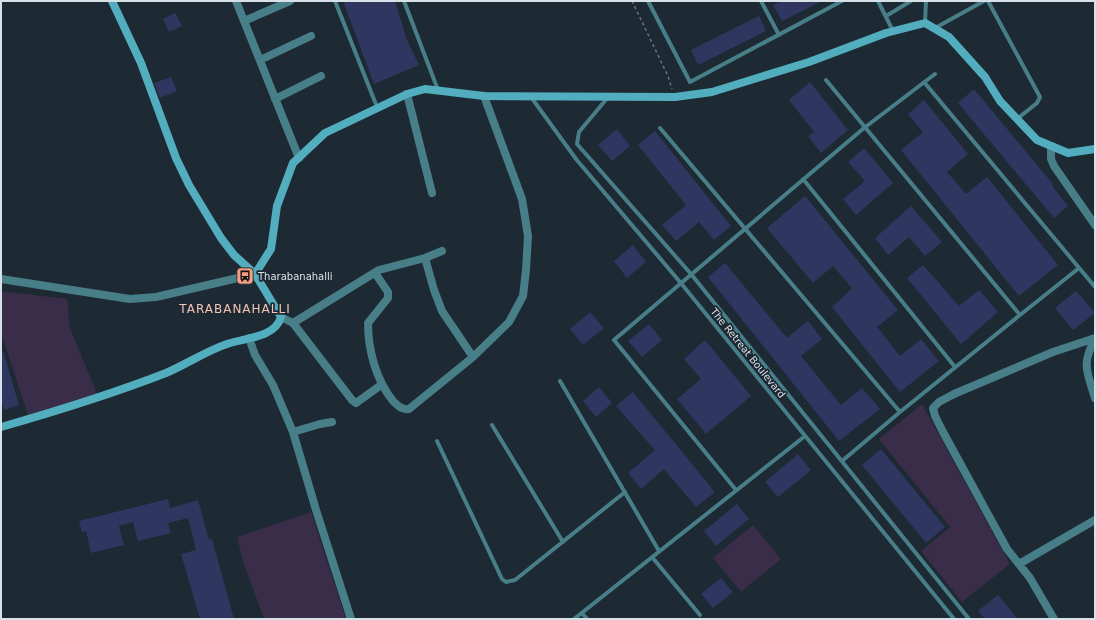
<svg xmlns="http://www.w3.org/2000/svg" width="1096" height="620" viewBox="0 0 1096 620" font-family="'DejaVu Sans',sans-serif">
<style>
.green{fill:#392d49}
.building{fill:#2f3761}
.lines{fill:none;stroke-linecap:round;stroke-linejoin:round}
.path{stroke:#6a757e;stroke-width:1.5;stroke-dasharray:3 3;stroke-linecap:butt}
.lane{stroke:#477e88;stroke-width:4}
.street{stroke:#477e88;stroke-width:8}
.secondary{stroke:#52aebf;stroke-width:8}
.labels{text-anchor:middle;dominant-baseline:central;stroke-width:3.5;stroke-linejoin:round;paint-order:stroke}
.poi-label{font-size:10px;fill:#d9e1e8;stroke:#1d2933;text-anchor:start}
.street-label{font-size:10px;fill:#d9e1e8;stroke:#1d2933}
.quarter-label{font-size:12px;letter-spacing:1px;fill:#f5c4b4;stroke:#1d2933}
</style>
<rect width="100%" height="100%" fill="#1d2933"/>
<path class="green" d="M1,291L67,299L70,328L98,396L28,415L1,333Z
M922,404L1010,564L962,602L921,551L950,527L879,439Z
M311,512L346,619H264L243,561L237,537Z
M753,525L781,559L741,592L713,558Z"/>
<path class="building" d="M343,1H395L407,40L419,65L374,84Z
M781,1H822L782,21L773,5Z
M175,13L182,26L169,32L163,19Z
M759,16L766,31L698,65L691,50Z
M171,77L177,91L160,98L154,83Z
M810,82L848,130L821,153L808,136L814,132L789,100Z
M974,89L1053,184L1052,186L1068,206L1054,218L958,103Z
M924,100L968,154L947,172L966,194L987,177L1058,265L1019,296L901,150L923,132L908,114Z
M617,129L630,146L612,161L598,145Z
M655,131L731,226L714,240L699,222L676,241L662,225L686,205L638,145Z
M864,148L893,183L856,215L843,199L865,181L848,162Z
M805,196L898,310L877,327L878,328L900,356L921,339L939,361L900,392L832,307L852,288L833,266L813,283L767,228Z
M911,206L942,242L925,256L909,237L888,255L875,238Z
M633,245L646,262L627,278L614,261Z
M725,263L787,338L808,321L822,339L801,356L841,405L862,388L880,409L839,441L708,277Z
M923,265L959,306L979,290L998,312L961,344L907,278Z
M1076,291L1095,313L1073,330L1055,308Z
M590,312L604,328L583,345L570,329Z
M649,324L662,340L642,357L628,341Z
M705,340L751,396L706,434L677,399L701,379L684,359Z
M1,351H3L19,405L4,410L1,400Z
M599,387L612,403L596,417L583,401Z
M633,392L715,492L696,507L664,469L641,489L628,473L655,450L616,406Z
M881,449L945,527L926,543L862,465Z
M798,454L811,470L778,497L765,482Z
M168,499L170,508L198,500L209,540L212,539L234,619H200L181,554L196,550L188,518L168,523L171,533L138,541L133,522L119,526L124,545L91,553L86,531L82,532L79,521Z
M737,504L749,519L716,546L704,531Z
M721,578L733,592L713,608L701,594Z
M998,595L1018,619H985L978,611Z"/>
<g class="lines">
<path class="path" d="M632,1L668,76L672,89"/>
<path class="lane" d="M335,1L377,107
M404,1L438,90
M648,1L690,82L842,1
M761,1L779,35
M878,1L893,31
M988,1L1040,97L1037,103L1017,119
M886,16L911,1
M925,23L926,1
M935,28L984,1
M924,82L1095,287
M609,96L579,132L577,144L691,274L969,619
M531,97L576,159L680,282L954,619
M660,128L900,412L1020,315L826,80
M803,179L955,367
M1020,315L1079,268
M560,381L659,551
M492,425L563,542
M437,441L502,579L506,582L515,580L625,492
M842,461L900,412
M736,490L614,340L864,128L935,74
M652,557L700,615
M582,613L587,619
M574,619L805,436"/>
<path class="street" d="M236,1L299,158
M244,21L290,1
M260,60L311,36
M407,94L432,193
M275,99L321,76
M1051,146V159L1054,166L1095,225
M425,258L434,290L442,311L473,357
M375,273L388,292V298L368,323C368,350 376,380 393,401C398,406 402,410 409,409L473,357L509,322L523,296L526,270L528,236L522,199L484,96
M1,279L130,299L156,297L255,274
M281,317L293,323L352,400L356,403L381,385
M293,323L379,270L425,258L442,251
M249,338L255,355L273,385L293,432L316,510L351,619
M1095,339C1081,365 1087,371 1095,398
M293,432L320,424L332,422
M1019,564L1095,520
M1054,619L1030,578L1007,549L943,432L935,416L933,408L939,402L954,394L1053,352L1095,338"/>
<path class="secondary" d="M255,274L271,249L277,206L293,163L325,133L407,94L425,89L484,96L675,97L712,92L809,62L886,33L925,23L949,37L985,77L1000,101L1037,140L1068,153L1095,149
M1,427C57,411 112,394 166,373C187,364 206,351 227,344C244,338 275,338 281,317L255,274L234,255L221,238L189,185L176,158L141,63L112,1"/>
</g>
<defs>
<symbol id="bus-square" viewBox="-11 -11 22 22"><rect x="-9" y="-9" width="18" height="18" rx="4" fill="#f39f84" stroke="#1d2933"/><path d="M-5-6H5V4H4V6H2V4H-2V6H-4V4H-5ZM-3.5-4V0h7V-4ZM-3.5 1.2v1.5H-2V1.2ZM2 1.2v1.5H3.5V1.2Z" fill="#111"/></symbol>
</defs>
<g fill-rule="evenodd">
<use href="#bus-square" x="235" y="266" width="20" height="20"/>
</g>
<g class="labels">
<g class="poi-label">
<text x="258" y="276">Tharabanahalli</text>
</g>
<g class="street-label">
<text transform="translate(748 353) rotate(51)">The Retreat Boulevard</text>
</g>
<g class="quarter-label">
<text x="235" y="309">TARABANAHALLI</text>
</g>
</g>
<rect width="1096" height="620" fill="none" stroke="#d9e1e8" stroke-width="4"/>
</svg>
